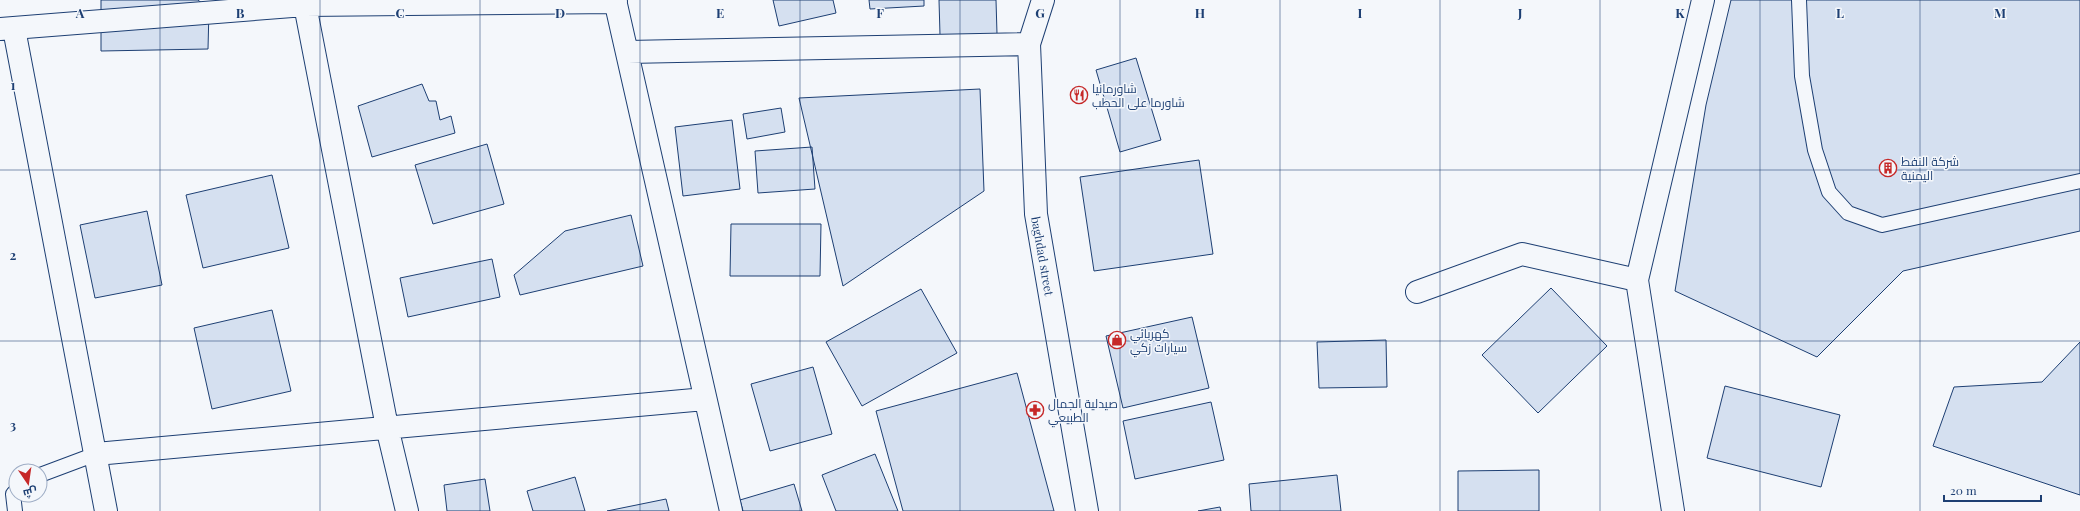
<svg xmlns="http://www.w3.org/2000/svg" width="2080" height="511" viewBox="0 0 2080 511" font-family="'Playfair Display',Cairo,serif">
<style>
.building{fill:#d5e0f0;stroke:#1d3f73}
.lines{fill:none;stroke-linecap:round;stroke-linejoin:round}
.service-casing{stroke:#1d3f73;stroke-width:16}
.minor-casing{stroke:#1d3f73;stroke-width:24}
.service{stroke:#f4f7fb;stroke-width:14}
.minor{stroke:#f4f7fb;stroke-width:22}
.grid{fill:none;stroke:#1d3f73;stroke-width:1;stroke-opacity:0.55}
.labels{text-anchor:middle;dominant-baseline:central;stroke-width:3;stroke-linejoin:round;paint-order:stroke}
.poi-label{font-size:12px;fill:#1d3f73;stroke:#f4f7fb;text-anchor:start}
.street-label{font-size:12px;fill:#1d3f73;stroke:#f4f7fb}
.grid-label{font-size:13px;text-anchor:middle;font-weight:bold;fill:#1d3f73;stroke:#f4f7fb;stroke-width:3;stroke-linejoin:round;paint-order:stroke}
</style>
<rect width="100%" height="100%" fill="#f4f7fb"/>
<path class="building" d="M101,0H198L209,9L208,49L101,51Z
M773,0H833L836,13L779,26Z
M869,0H924V6L870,9Z
M939,0H996L997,34L940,35Z
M1731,0H2080V231L1903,271L1817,357L1675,291L1706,105Z
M1136,58L1161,140L1120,152L1096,70Z
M422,84L429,101H436L440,120L451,116L455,133L372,157L358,106Z
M980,89L984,191L843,286L799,98Z
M781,108L785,132L747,139L743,114Z
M732,120L740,189L683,196L675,127Z
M487,144L504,204L433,224L415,165Z
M812,147L815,189L758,193L755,151Z
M1199,160L1213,254L1094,271L1080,177Z
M272,175L289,248L203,268L186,195Z
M147,211L162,285L95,298L80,225Z
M631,215L643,266L520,295L514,275L565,231Z
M731,224H821L820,276H730Z
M492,259L500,297L408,317L400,278Z
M1551,288L1607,346L1538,413L1482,355Z
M921,289L957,353L862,406L826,342Z
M272,310L291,391L212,409L194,328Z
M1192,317L1209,388L1123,408L1106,336Z
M1386,340L1387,387L1319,388L1317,342Z
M2080,342V495L1933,446L1954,387L2042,382Z
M813,367L832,434L770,451L751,384Z
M1017,373L1054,511H903L876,411Z
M1725,386L1840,415L1821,487L1707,458Z
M1211,402L1224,460L1135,479L1123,421Z
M875,454L898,511H836L822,475Z
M1539,470V511H1458V471Z
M1337,475L1341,511H1251L1249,484Z
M575,477L585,511H533L527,491Z
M485,479L490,511H447L444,485Z
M794,484L802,511H743L740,500Z
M666,499L669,511H607Z
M1220,507L1221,511H1198Z"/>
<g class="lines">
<defs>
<path id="service" d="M1799,0L1802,76L1815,150L1829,192L1848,213L1882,225L2080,181
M40,475L96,454
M15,511L13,494L16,491"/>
<path id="minor" d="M304,0L387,427L407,511
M615,0L731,511
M1043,0L1029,44L1036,214L1087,511
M0,29L305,5L616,2
M14,29L106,511
M628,52L1029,44
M1417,292L1522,254L1637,280
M96,454L705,399
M1673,511L1637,280L1703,0"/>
</defs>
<use href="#service" class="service-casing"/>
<use href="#minor" class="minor-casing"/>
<use href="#service" class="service"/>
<use href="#minor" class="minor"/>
</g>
<path class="grid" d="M160,0V511M320,0V511M480,0V511M640,0V511M800,0V511M960,0V511M1120,0V511M1280,0V511M1440,0V511M1600,0V511M1760,0V511M1920,0V511M0,170H2080M0,341H2080"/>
<defs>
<symbol id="restaurant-ring" viewBox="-11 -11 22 22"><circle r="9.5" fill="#f4f7fb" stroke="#c62828" stroke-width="1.5"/><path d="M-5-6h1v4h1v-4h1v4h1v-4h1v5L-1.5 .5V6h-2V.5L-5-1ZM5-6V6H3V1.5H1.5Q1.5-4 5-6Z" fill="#c62828"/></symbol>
<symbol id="building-ring" viewBox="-11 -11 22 22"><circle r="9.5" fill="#f4f7fb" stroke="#c62828" stroke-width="1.5"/><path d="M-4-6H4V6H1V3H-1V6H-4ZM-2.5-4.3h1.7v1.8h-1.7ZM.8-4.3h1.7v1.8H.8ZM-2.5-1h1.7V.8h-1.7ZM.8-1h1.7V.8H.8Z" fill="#c62828"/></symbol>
<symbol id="shop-ring" viewBox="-11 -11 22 22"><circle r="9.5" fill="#f4f7fb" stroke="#c62828" stroke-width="1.5"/><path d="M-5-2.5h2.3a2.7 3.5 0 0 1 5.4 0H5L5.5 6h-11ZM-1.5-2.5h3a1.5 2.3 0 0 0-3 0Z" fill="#c62828"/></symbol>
<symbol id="pharmacy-ring" viewBox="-11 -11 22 22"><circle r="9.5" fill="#f4f7fb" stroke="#c62828" stroke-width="1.5"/><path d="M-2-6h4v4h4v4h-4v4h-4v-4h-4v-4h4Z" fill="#c62828"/></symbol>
</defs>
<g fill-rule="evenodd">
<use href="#restaurant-ring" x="1069" y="85" width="20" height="20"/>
<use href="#building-ring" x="1878" y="158" width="20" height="20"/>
<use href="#shop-ring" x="1107" y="330" width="20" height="20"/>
<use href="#pharmacy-ring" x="1025" y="400" width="20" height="20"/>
</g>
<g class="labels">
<g class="poi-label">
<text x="1092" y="88">شاورمانيا<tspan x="1092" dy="14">شاورما على الحطب</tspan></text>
<text x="1901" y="161">شركة النفط<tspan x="1901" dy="14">اليمنية</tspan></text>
<text x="1130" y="333">كهربائي<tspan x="1130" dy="14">سيارات زكي</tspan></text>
<text x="1048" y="403">صيدلية الجمال<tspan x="1048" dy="14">الطبيعي</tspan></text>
</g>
<g class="street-label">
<text transform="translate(1043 256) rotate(80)">baghdad street</text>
</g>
</g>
<g class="grid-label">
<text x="80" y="18">A</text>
<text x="240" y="18">B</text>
<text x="400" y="18">C</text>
<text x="560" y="18">D</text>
<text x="720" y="18">E</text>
<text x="880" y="18">F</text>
<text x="1040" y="18">G</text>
<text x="1200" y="18">H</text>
<text x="1360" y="18">I</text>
<text x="1520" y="18">J</text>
<text x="1680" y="18">K</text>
<text x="1840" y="18">L</text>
<text x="2000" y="18">M</text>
<text x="13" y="90">1</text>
<text x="13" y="260">2</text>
<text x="13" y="430">3</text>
</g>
<g transform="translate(28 483) rotate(167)"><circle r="19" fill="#f4f7fb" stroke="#9eadc5"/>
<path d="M0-3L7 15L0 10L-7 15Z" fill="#c62828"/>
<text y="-6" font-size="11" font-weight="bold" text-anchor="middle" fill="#1d3f73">ش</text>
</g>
<path d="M1944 495v6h97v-6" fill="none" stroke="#1d3f73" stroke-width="2"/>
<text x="1950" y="495" font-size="12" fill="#1d3f73" stroke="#f4f7fb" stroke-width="3" paint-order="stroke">20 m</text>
</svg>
